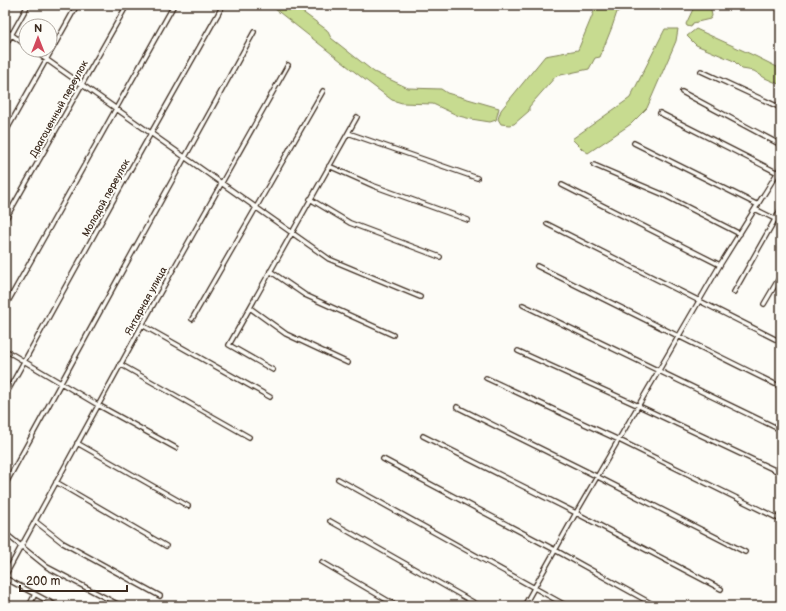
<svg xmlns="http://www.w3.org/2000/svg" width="786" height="611" viewBox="0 0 786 611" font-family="'Balsamiq Sans',sans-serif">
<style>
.green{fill:#c7db90;stroke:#818257}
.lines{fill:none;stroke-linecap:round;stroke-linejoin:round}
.street-casing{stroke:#3b2a1e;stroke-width:6}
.street{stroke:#fdfcf7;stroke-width:3.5}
.labels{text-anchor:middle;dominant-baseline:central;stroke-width:4;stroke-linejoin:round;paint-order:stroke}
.street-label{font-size:10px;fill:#3b2a1e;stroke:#fdfcf7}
</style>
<rect width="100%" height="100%" fill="#fdfcf7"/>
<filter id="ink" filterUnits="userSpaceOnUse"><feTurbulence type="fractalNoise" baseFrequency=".025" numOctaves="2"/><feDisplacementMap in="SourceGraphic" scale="8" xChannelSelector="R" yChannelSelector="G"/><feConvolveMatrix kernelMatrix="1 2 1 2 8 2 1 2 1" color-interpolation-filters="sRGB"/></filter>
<g filter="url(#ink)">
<path class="green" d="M270,5H293L327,30L331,38L374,72L408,88L441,89L447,93L499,108L496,120L490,122L471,119L459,116L433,104L402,103L392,100L360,76Z
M598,5H625L624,8L617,12L612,27L600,57L595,58L589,69L556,76L534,101L529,107V111L514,124L509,125L501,124L498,119L501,110L545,56L578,50L595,9Z
M695,5H713L711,10L712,16L710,19L693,23L691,27L687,26L686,24Z
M665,29H678L676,41L647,108L631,124L588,153L582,149L572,139L630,98Z
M696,29L755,56L781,69V85L765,78L754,71L742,69L734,61L696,45L687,36Z"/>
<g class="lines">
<defs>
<path id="street" d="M5,30L26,45
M5,46L28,5
M33,50L329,259L420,297
M701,71L781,108
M682,92L781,145
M660,113L778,173
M5,133L77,5
M348,133L477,178
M634,143L758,205
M594,165L662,194L740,234
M329,166L374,186L468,220
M310,199L350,223L440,257
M755,209L781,222
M5,220L127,5
M547,224L781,342
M720,265L781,167
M537,266L781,387
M270,271L305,295L393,335
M734,292L781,209
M764,304L781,275
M523,305L781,430
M5,307L174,5
M250,308L286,334L348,363
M192,319L323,91
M142,325L270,397
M5,350L98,405L176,448
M518,351L639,406L781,473
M120,364L249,437
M273,370L229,345L357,117
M486,378L619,440L781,520
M5,396L115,197L222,7
M457,407L598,477L745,552
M423,436L576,513L721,589
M77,443L188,506
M383,459L555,550L656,606
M338,479L567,606
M56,482L166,546
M5,485L114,286L254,32
M35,521L63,543L160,596
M330,521L480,606
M5,533L47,567L121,606
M322,562L397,606
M5,576L152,307L288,65
M5,578L57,606
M29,606L35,594
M524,606L576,513L720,265L562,185"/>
</defs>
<use href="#street" class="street-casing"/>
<use href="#street" class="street"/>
</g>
</g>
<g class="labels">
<g class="street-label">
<text transform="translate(59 109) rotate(-61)">Драгоценный переулок</text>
<text transform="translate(106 198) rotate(-61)">Молодой переулок</text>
<text transform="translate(146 301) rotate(-61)">Янтарная улица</text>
</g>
</g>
<rect width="786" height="611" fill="none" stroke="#fdfcf7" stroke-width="20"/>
<rect x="10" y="10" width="766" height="591" fill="none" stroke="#3b2a1e" stroke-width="1.5" filter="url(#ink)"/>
<g transform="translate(38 38)"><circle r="19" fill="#fdfcf7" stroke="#afa8a0"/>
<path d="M0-3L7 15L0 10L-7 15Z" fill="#d1495b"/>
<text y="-6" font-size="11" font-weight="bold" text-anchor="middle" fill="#3b2a1e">N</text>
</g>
<path d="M20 585v6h107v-6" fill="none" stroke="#3b2a1e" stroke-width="2"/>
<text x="26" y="585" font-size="12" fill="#3b2a1e" stroke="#fdfcf7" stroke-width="3" paint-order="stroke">200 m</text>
</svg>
